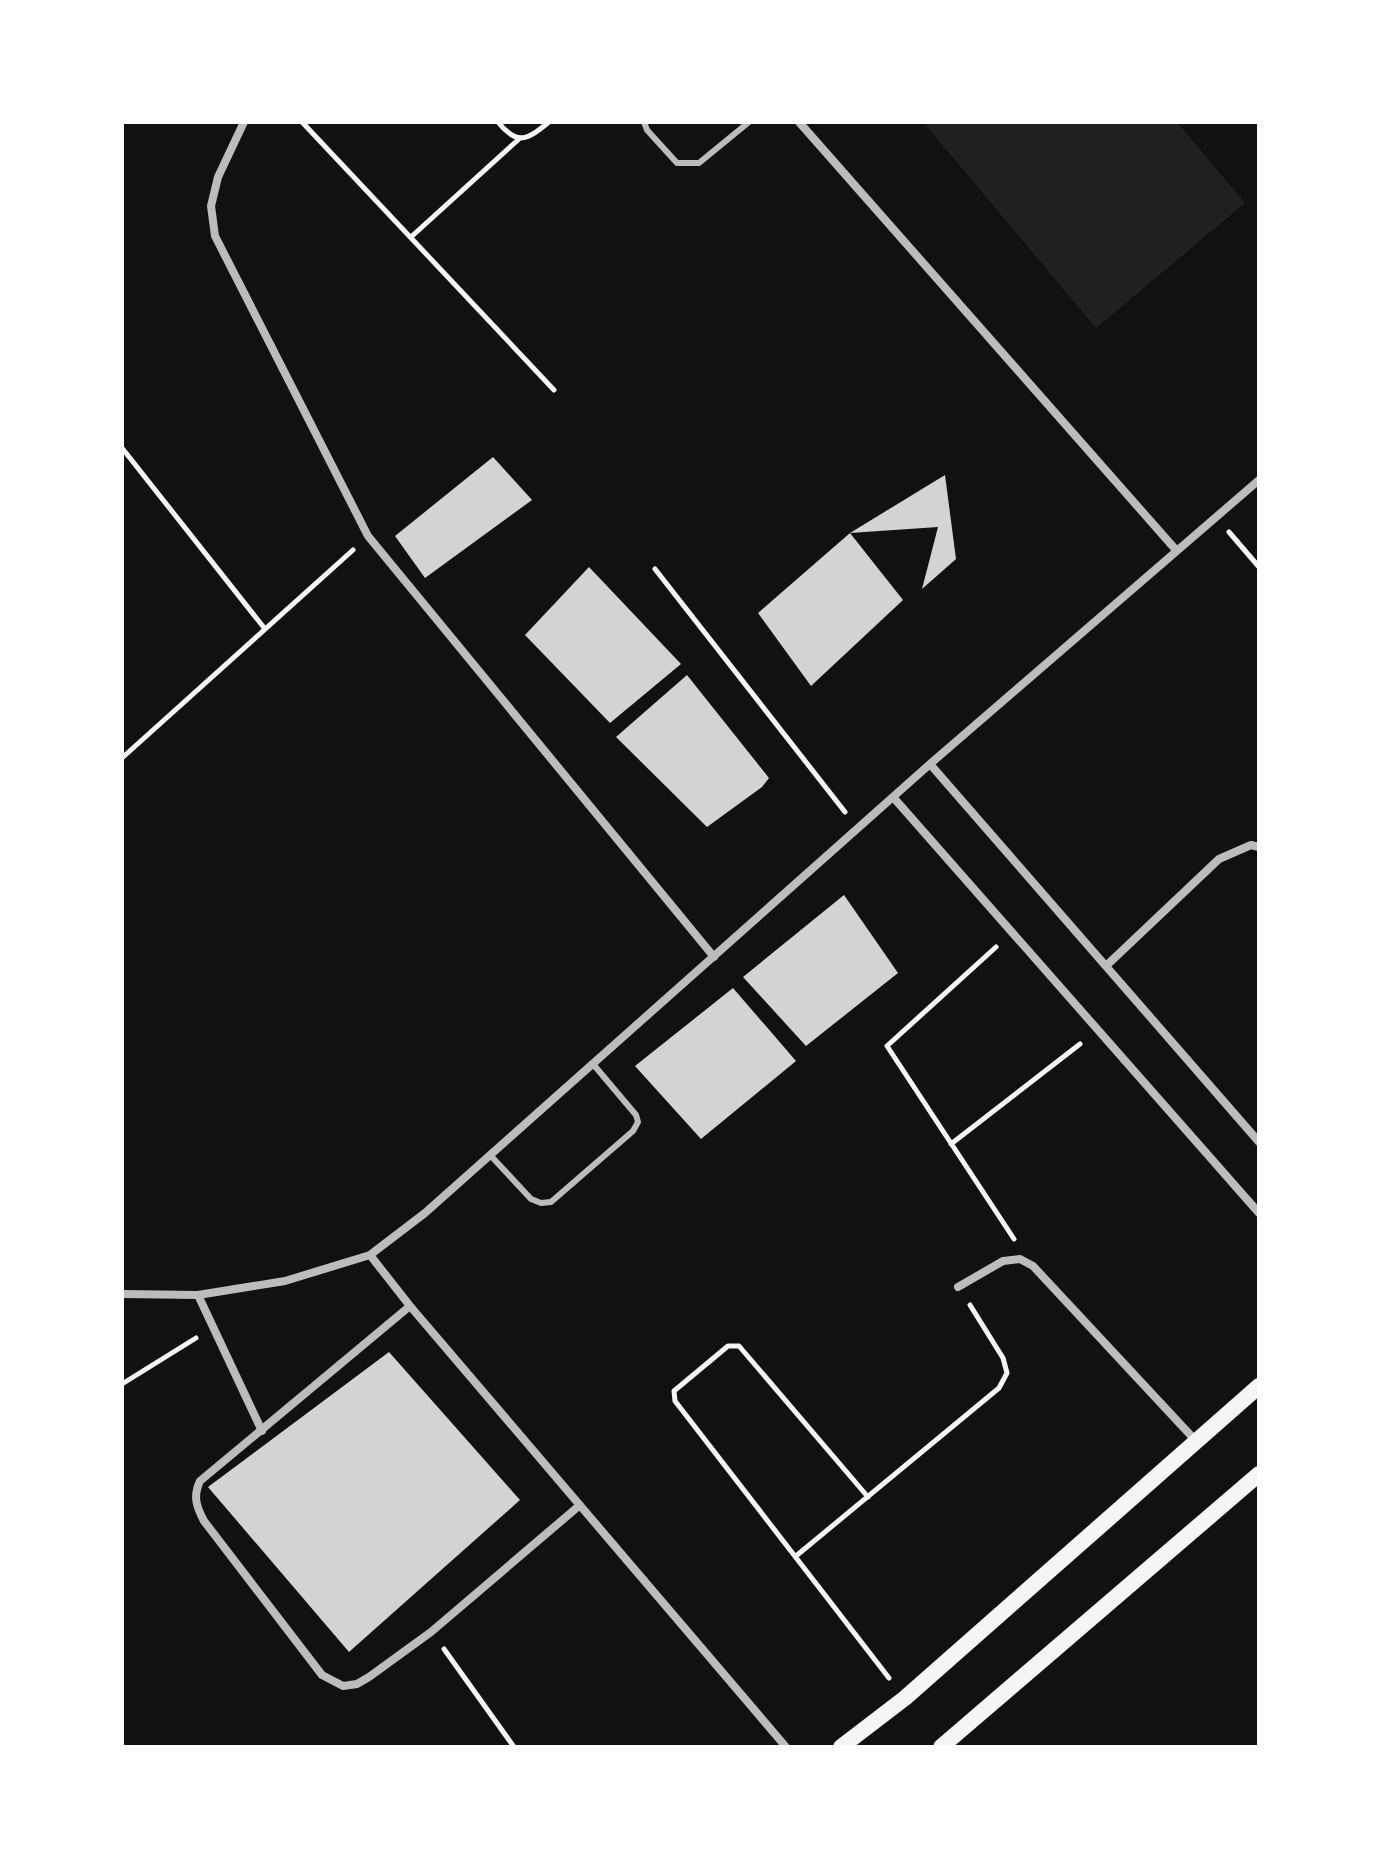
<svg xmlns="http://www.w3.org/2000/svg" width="1381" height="1869" viewBox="0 0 1381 1869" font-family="'Source Sans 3',sans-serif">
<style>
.green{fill:#202020}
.building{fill:#d3d3d3}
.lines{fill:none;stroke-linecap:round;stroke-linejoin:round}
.path{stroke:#f5f5f5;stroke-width:5}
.service{stroke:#bcbcbc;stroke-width:6}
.minor{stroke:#bcbcbc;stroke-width:8}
.secondary{stroke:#f5f5f5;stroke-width:16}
</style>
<rect width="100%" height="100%" fill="#111"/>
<path class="green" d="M923,122H1177L1245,203L1096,328Z"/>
<path class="building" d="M493,457L532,500L425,578L395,536Z
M945,475L956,559L922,589L938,527L850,533Z
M850,533L903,600L811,686L758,613Z
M589,567L681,664L610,723L525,635Z
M687,675L769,778L762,787L707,827L616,737Z
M844,895L898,973L806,1046L743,977Z
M733,988L796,1061L701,1139L635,1066Z
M389,1352L520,1500L349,1652L208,1487Z"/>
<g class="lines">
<path class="path" d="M302,122L554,390
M498,122C518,147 528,139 549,122
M411,237L519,139
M122,448L265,629
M1229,532L1259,567
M655,569L845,812
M122,758L353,550
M996,947L887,1046L1014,1239
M951,1144L1080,1044
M122,1384L196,1338
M868,1497L739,1346H728L674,1391L675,1401L889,1678
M796,1556L999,1388L1007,1373L1003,1358L970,1305
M444,1649L514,1747
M122,1746L123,1747"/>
<path class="service" d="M644,122L647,130L677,163H699L749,122
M491,1156L531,1199L541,1203L551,1202L633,1131L638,1122L636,1115L593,1064"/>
<path class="minor" d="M244,122L218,177L211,206L215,236L368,536L714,957
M799,122L1176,550
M930,764L1259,1142
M893,797L1259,1213
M1106,966L1219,859L1251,845L1259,847
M370,1255L410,1306L786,1747
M958,1287L1003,1261L1020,1259L1033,1266L1196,1441
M122,1294L198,1295L285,1281L370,1255L425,1213L930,764L1259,480
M198,1295L262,1431
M410,1306L200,1481C193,1496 196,1506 204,1521L322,1675L343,1686L357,1684L369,1677L431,1632L580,1505"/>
<path class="secondary" d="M841,1747L905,1698L1259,1386
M941,1747L1259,1474"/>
</g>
<rect width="1381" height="1869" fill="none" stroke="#ffffff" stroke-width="248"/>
</svg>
